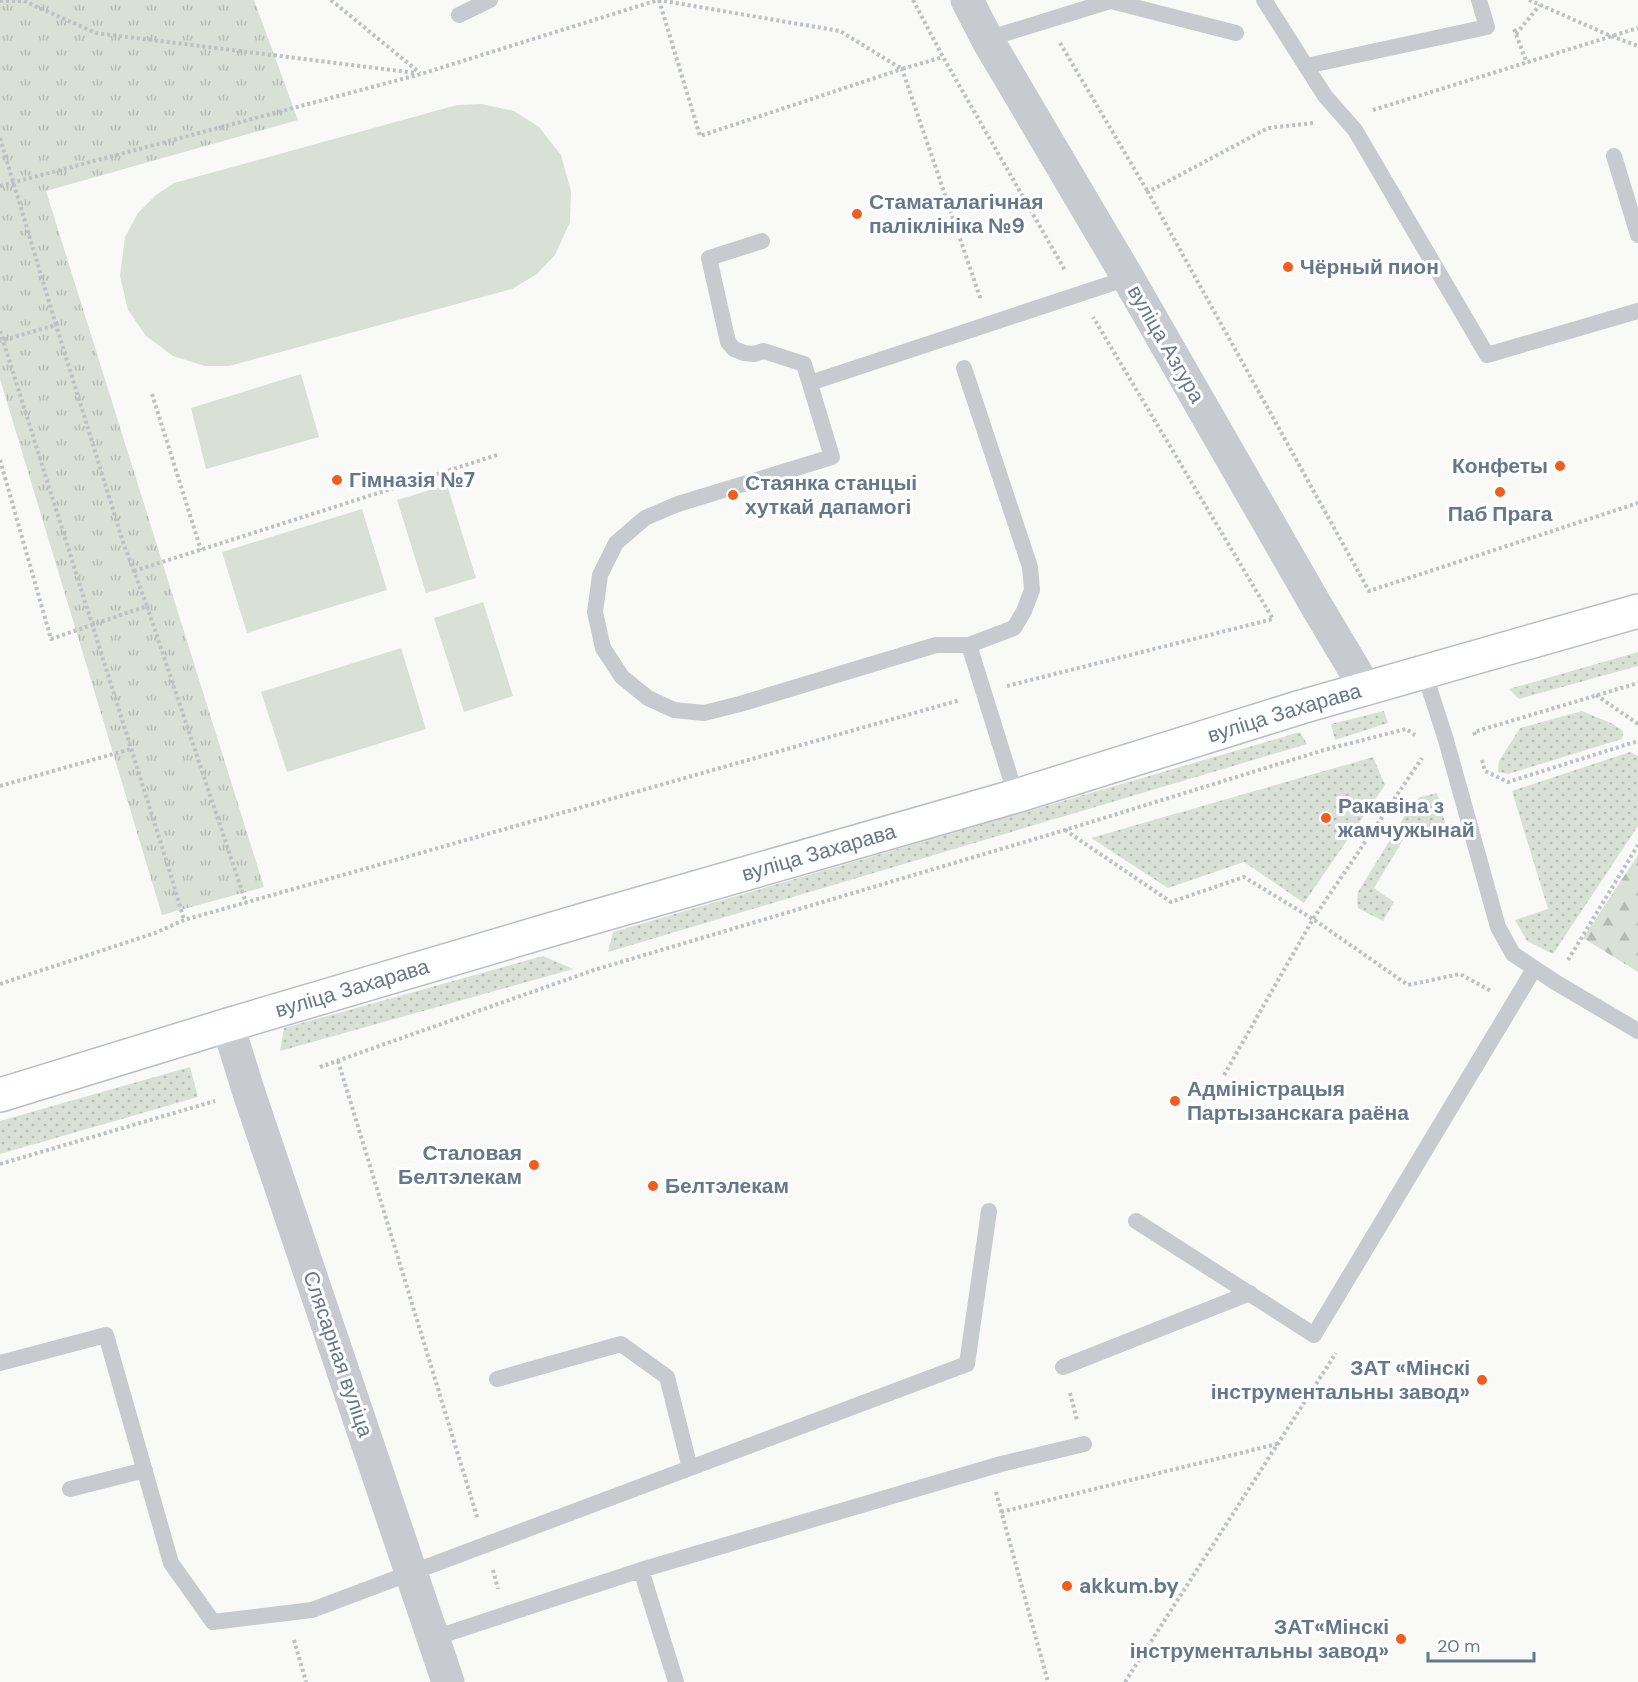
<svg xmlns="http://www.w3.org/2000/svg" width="1638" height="1682" viewBox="0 0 1638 1682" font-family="'DM Sans',sans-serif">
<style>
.grass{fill:url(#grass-dots)}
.forest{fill:url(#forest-firs)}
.park{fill:url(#park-tufts)}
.garden{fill:#d9e0d6}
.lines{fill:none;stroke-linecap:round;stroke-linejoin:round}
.secondary-casing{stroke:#b9bec4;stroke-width:36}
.path{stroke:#bec1c4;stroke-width:4;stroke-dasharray:3 3;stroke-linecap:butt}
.lane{stroke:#c7cbcf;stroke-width:16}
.street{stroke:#c7cbcf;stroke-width:33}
.secondary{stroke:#fff;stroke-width:33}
.poi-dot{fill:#f25c1f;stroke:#fff;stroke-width:2}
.labels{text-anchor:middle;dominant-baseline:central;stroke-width:6;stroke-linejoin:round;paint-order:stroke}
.poi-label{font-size:21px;font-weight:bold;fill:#66788b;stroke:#fff;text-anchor:start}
.street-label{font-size:21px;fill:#66788b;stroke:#fff}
</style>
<defs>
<pattern id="grass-dots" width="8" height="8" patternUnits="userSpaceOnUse" patternTransform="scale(1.5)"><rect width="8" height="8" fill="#d9e0d6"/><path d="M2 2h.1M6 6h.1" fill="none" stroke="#b4bab4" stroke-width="1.8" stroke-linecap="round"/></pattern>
<pattern id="forest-firs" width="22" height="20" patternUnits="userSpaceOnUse" patternTransform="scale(1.5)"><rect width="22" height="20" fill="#d9e0d6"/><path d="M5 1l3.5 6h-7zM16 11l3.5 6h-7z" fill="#b4bab4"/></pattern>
<pattern id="park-tufts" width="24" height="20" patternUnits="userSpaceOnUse" patternTransform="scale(1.5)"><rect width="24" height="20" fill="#d9e0d6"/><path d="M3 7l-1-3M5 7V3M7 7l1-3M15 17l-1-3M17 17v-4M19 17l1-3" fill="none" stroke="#b4bab4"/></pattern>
</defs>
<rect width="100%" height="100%" fill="#f9faf7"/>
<path class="grass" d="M1638,652V666L1519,699L1509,689Z
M1384,711L1388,723L1335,740L1331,724Z
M1582,711L1613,724L1623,731L1622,739L1508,774L1498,772L1499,761L1520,728Z
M1300,732L1307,744L608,952L613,932Z
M1630,752L1638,756V826L1553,954L1527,941L1515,920L1548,909L1512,791Z
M1373,757L1385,785L1304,903L1244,862L1168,888L1091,838Z
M1437,793L1446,826L1439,837L1414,822L1374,888L1394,902L1383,921L1358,908L1357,901L1358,892L1412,804L1420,797Z
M543,956L573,969L280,1051L284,1028Z
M190,1067L198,1097L0,1154V1121Z"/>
<path class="forest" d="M1638,855V972L1583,938Z"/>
<path class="park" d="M0,0H254L298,120L46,191L264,887L162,915L0,379Z"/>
<path class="garden" d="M482,104L514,111L539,127L561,155L571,191L570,222L555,255L537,274L512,289L229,366H205L173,356L146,336L128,310L120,276L125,237L138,213L156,195L174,183L457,105Z
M301,374L319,437L206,469L191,408Z
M447,485L476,578L426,593L397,500Z
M362,509L387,590L247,633L222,552Z
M483,602L513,696L464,712L434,618Z
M401,648L426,729L287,772L261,692Z"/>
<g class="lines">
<defs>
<g id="secondary">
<path id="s1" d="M0,1095L228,1025L580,921L1016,796L1301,707L1638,611"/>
</g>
</defs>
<use href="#secondary" class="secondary-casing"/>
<path class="path" d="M331,0L420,73
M659,0L700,136L902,69L981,300
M913,0L943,57L1066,272
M1529,0L1611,36L1638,46
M0,1H24L96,33L416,73
M1514,29L1527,63
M1516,34L1540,5
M1060,43L1148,192
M1373,110L1638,28
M1313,123L1268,128L1148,192L1369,591L1638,503
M0,138L56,325L0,341
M0,186L421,74L658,0L840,31L902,69L943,57
M0,331L168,866L184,920
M152,394L201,550
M0,460L51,639L147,606L123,542L56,325
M134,571L497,455
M147,606L246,903
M1007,686L1273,619L1093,317
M1596,695L1638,724
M1475,735L1474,732L1638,683
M1482,760L1485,771L1508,782L1638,741
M0,786L131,749
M1065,830L1171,902L1244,877L1313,919L1408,985L1460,974L1491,991
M1568,960L1638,845
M0,984L155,933L184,920L960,700
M338,1061L478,1520
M320,1067L594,970L1065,830L1324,750L1406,729L1415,735
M1224,1075L1313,919L1422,758
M0,1164L215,1101
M1070,1393L1077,1420
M996,1492L1048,1682
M1001,1512L1277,1444
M493,1570L498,1589
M294,1640L306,1682
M1125,1682L1336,1353"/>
<path class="lane" d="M1264,0L1325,96L1355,130L1487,355L1638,311
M1111,1L1236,33
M459,15L490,0
M987,39L1113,0
M1306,66L1487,27L1479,0
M1614,156L1638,235
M762,241L709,258L728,342L734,349L744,353L754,354L764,351L804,364L832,457L678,504L645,518L616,543L600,575L595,612L603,648L622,677L648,698L674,710L704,713L740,704L936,645H969L1014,628L1024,611L1032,590L1030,567L964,368
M810,383L1128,278
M969,645L1016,796
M1424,672L1446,740L1498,927L1513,954L1555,982L1638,1031
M1136,1221L1314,1335L1534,969
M0,1363L106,1335L171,1563L213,1622L312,1610L967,1364L989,1211
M1063,1367L1250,1293
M497,1379L621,1344L667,1377L690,1468
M70,1489L145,1470
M641,1570L676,1682
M434,1638L641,1570L1001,1464L1084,1444"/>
<path class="street" d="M967,0L987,39L1128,278L1317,607L1366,689
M228,1025L248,1090L448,1682"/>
<use href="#secondary" class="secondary"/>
</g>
<g class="poi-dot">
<circle cx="857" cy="214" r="6"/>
<circle cx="1288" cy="267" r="6"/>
<circle cx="1560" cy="466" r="6"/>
<circle cx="337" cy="480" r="6"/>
<circle cx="1500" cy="492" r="6"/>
<circle cx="733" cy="495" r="6"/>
<circle cx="1326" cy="818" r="6"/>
<circle cx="1175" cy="1101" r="6"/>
<circle cx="534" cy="1165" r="6"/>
<circle cx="653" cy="1186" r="6"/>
<circle cx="1482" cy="1380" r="6"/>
<circle cx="1067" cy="1586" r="6"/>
<circle cx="1401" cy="1639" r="6"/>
</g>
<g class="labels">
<g class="poi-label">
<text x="869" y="202">Стаматалагічная<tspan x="869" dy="24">паліклініка №9</tspan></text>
<text x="1300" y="267">Чёрный пион</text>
<text x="1548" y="466" text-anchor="end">Конфеты</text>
<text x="349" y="480">Гімназія №7</text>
<text x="745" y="483">Стаянка станцыі<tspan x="745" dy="24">хуткай дапамогі</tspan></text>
<text x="1500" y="514" text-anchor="middle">Паб Прага</text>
<text x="1338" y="806">Ракавіна з<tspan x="1338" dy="24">жамчужынай</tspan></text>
<text x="1187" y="1089">Адміністрацыя<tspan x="1187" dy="24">Партызанскага раёна</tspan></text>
<text x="522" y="1153" text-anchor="end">Сталовая<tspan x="522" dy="24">Белтэлекам</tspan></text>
<text x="665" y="1186">Белтэлекам</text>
<text x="1470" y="1368" text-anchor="end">ЗАТ «Мінскі<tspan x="1470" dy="24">інструментальны завод»</tspan></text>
<text x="1079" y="1586">akkum.by</text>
<text x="1389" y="1627" text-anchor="end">ЗАТ«Мінскі<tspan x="1389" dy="24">інструментальны завод»</tspan></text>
</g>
<g class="street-label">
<text transform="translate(1166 344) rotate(60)">вуліца Азгура</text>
<text stroke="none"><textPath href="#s1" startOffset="1340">вуліца Захарава</textPath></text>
<text stroke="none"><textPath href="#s1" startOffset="854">вуліца Захарава</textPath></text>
<text stroke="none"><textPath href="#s1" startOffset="368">вуліца Захарава</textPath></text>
<text transform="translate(338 1354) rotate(71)">Слясарная вуліца</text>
</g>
</g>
<path d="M1428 1652v9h106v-9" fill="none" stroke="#66788b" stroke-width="3"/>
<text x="1437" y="1652" font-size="18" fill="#66788b" stroke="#ffffff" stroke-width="4.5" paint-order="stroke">20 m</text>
</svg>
